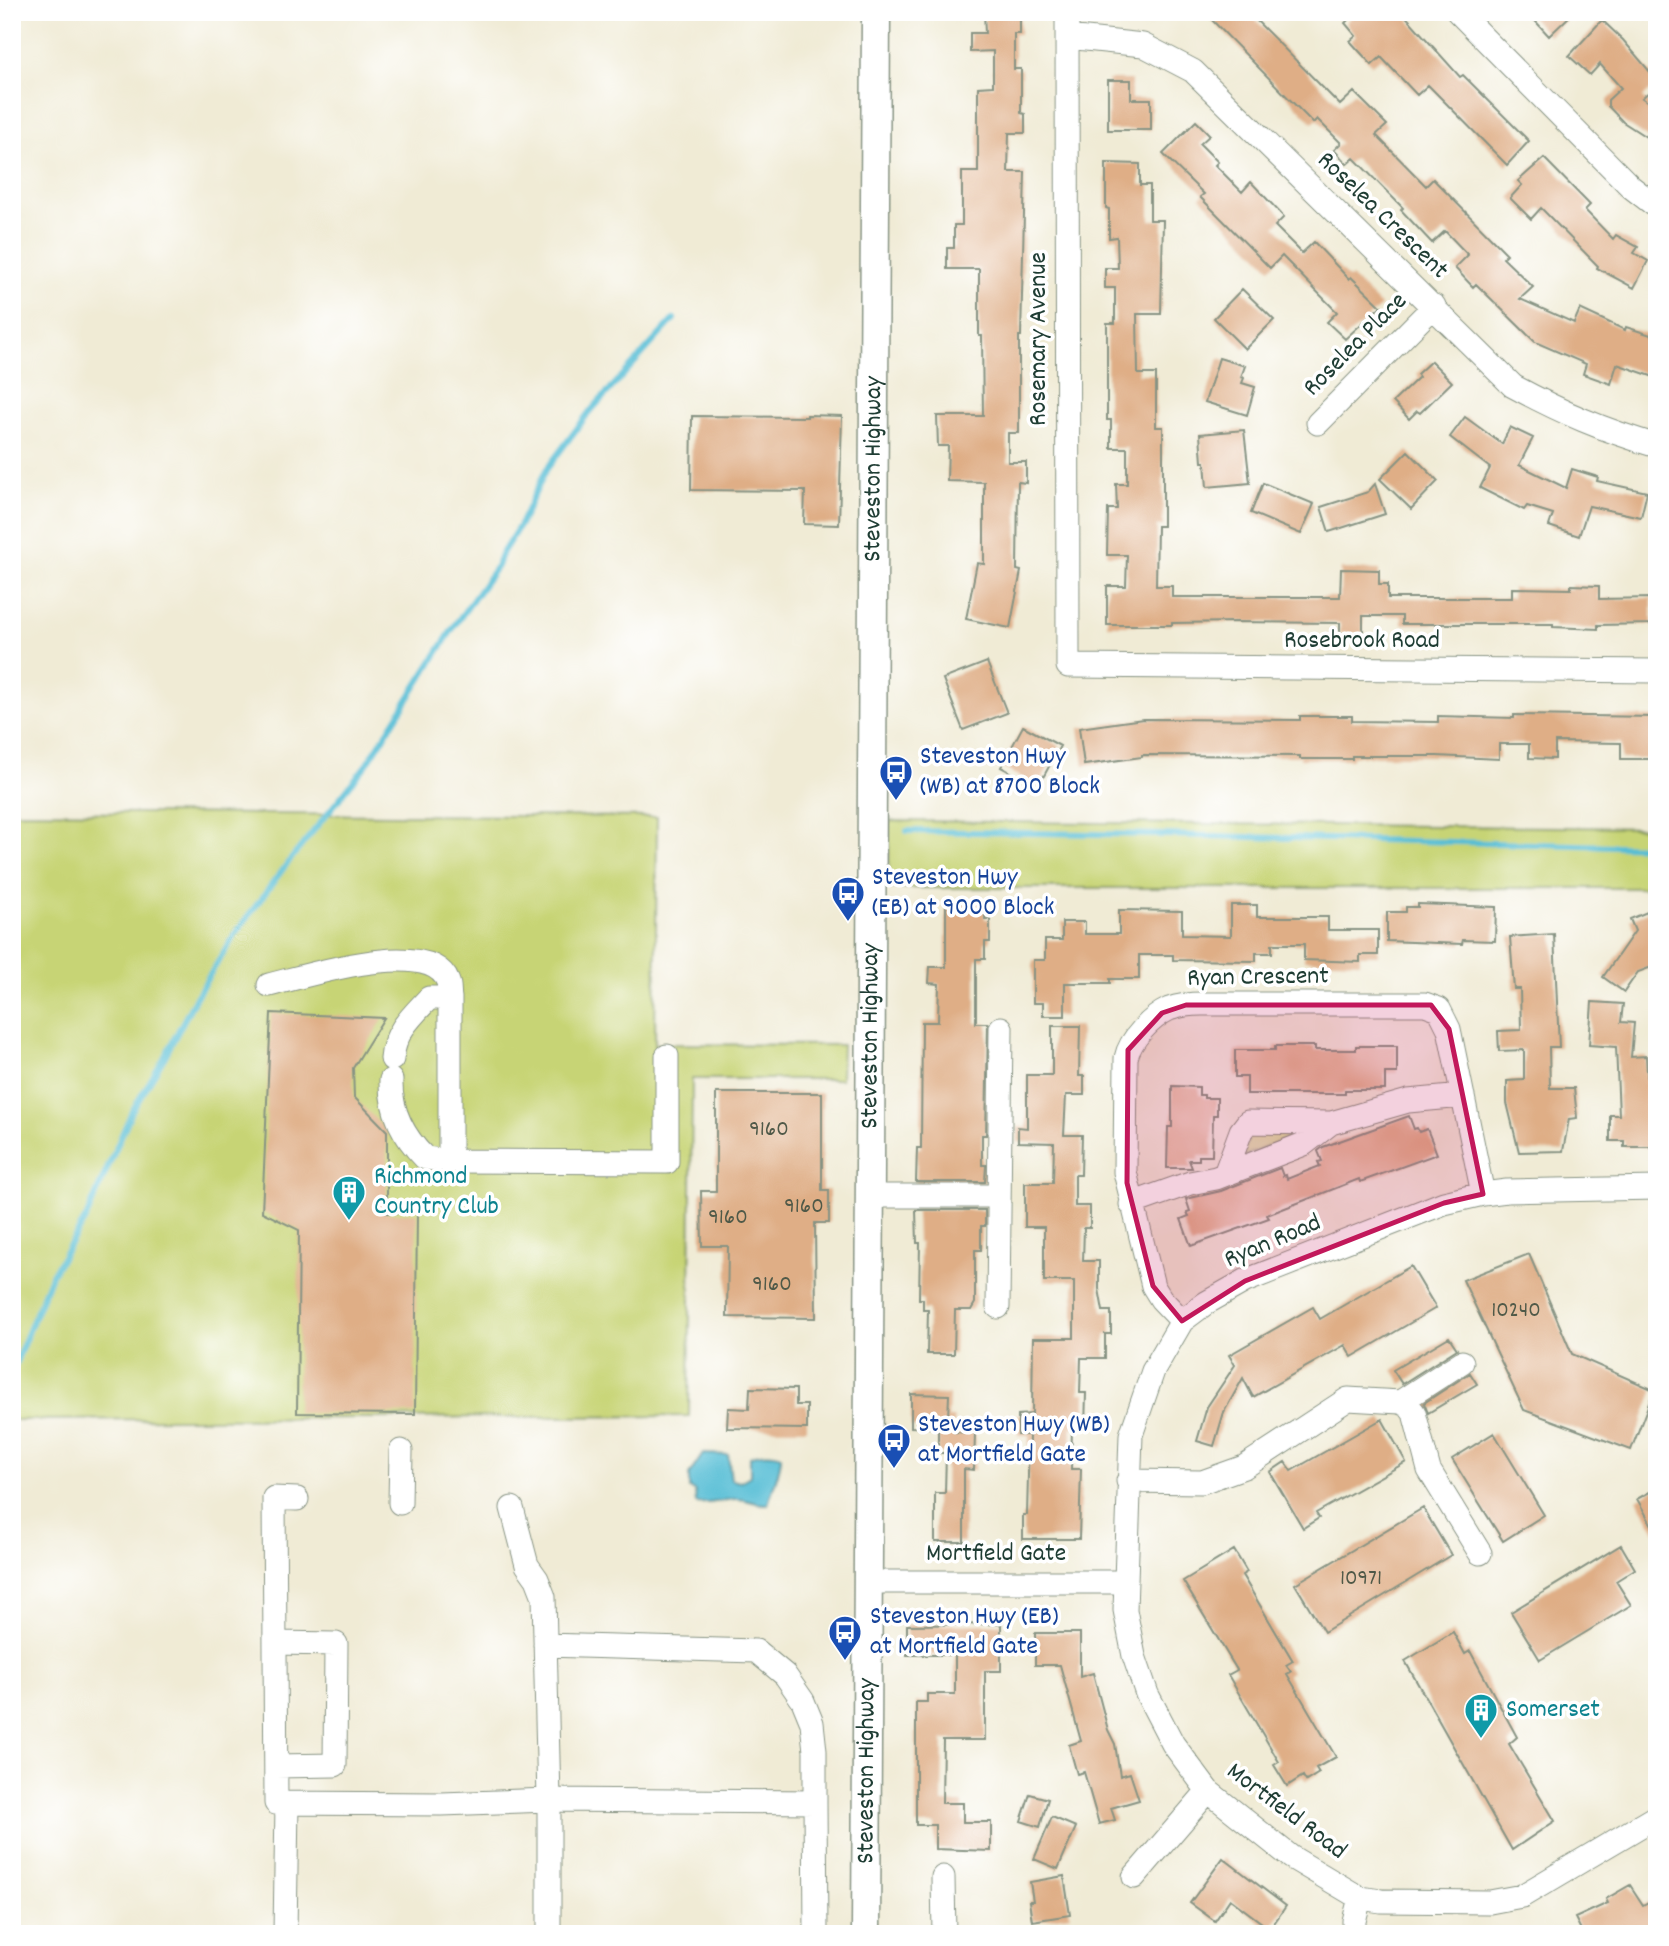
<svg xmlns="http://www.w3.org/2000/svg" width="1669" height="1946" viewBox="0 0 1669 1946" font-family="Dekko,sans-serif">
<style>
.green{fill:#c7d475;stroke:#738854;stroke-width:2}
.water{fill:#57bed5;stroke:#3b7e84;stroke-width:2}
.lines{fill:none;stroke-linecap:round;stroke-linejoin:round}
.stream{stroke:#57bed5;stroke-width:6}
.building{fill:#dfae86}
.minor-casing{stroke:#889484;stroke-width:25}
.major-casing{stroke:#889484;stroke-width:31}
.minor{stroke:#fff;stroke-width:23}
.major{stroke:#fff;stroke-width:28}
.marked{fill:#c2185b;fill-opacity:0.2;stroke:#c2185b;stroke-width:5;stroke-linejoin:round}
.labels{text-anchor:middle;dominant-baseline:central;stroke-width:7;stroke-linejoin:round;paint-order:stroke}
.number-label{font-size:23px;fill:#4f5948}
.street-label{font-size:26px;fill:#1f3d34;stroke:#fff}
.transit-label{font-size:26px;fill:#164399;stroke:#fff;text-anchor:start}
.culture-label{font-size:26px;fill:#0d838f;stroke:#fff;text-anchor:start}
</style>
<rect width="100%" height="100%" fill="#fff"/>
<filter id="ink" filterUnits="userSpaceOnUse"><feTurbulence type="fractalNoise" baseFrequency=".0143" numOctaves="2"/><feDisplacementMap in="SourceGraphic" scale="14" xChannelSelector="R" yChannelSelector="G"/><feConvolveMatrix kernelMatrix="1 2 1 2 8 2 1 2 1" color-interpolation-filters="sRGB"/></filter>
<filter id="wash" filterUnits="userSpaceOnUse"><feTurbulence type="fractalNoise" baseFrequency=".00686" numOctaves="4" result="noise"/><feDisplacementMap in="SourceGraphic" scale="28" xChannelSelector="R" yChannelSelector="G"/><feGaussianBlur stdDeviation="1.57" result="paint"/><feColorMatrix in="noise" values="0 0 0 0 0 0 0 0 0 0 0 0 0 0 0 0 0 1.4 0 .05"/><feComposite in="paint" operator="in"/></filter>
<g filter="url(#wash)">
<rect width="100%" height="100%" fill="#f0ebd5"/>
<path class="green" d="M12,812L657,817L655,1044L842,1045L841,1079H692L689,1416L12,1420Z
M889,821L1657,828V888H889Z
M1250,1133H1297V1135L1242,1157Z"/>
<path class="water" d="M703,1454L728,1455L731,1480L740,1482L750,1476V1457C757,1453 774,1452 781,1456C781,1470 772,1489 768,1504C754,1505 748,1498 735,1499C720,1500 712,1505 696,1503L695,1492L689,1488V1475Z"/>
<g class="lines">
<path class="stream" d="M907,831L1164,835L1657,847
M12,1372L51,1276L86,1218L132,1111L164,1058L196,997L236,933L283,869L367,764L457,622L497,566L501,555L521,523L546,470L587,415L674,319"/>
</g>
<g id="blocks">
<path class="building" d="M984,12H1020V34H1014V69H1021V113L1025,114V133H1009L1008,172H1025L1021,336H1019V433H1008V462H1026V483L1018,482L1017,570L1021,571L1010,628L966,619L977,563L984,564V482L947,481L948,446H938L937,416H983L982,336H979V269H947V248H954V225H962V172H978V87L993,86V51L970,52V33H985Z
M1204,12H1248L1340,105L1354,92L1387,125L1376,135L1426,186L1433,179L1507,254L1503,258L1533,287L1520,299L1574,323L1580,309L1625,330L1626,327L1657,337V378L1617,364L1611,384L1583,374L1586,364L1535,342L1476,284L1473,287L1455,268L1468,255L1445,231L1432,243L1401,210L1403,208L1354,158L1347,164L1334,150L1341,143L1317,119L1313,123Z
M1356,12H1402L1460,77L1463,75L1529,141L1507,165L1428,85L1417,95L1381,57L1372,65L1350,41L1356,36L1345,23Z
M1527,12H1574L1549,36Z
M1602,20L1623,40L1657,80V85L1642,98L1657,108V144L1623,122L1608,106V100L1621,88L1600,64L1590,75L1569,56Z
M1108,80H1131V99H1151V130H1108Z
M1196,121L1210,135L1200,144L1218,162L1215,165L1242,192L1251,182L1284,217L1275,226L1302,253L1314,242L1349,279L1351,277L1381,306L1345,339L1327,322L1337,312L1282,256L1270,268L1200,197L1204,194L1163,154Z
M1544,158L1590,205L1585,210L1613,239L1616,235L1638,247L1634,253L1648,261L1634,288L1597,268L1598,266L1541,208L1531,219L1510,198L1522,185L1518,181Z
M1106,163L1140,164V185H1150V220H1163L1161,314H1137L1138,374H1156V427H1163V526H1157L1156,586H1172V597H1340L1341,569L1379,570V584H1388V598H1512V588L1571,589V585L1599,586V599L1652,598V624L1598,625V629L1553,627V624H1402V616H1363V633H1340V623L1236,622L1172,623V625H1107V586H1126L1127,555H1107L1108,509H1117L1116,484H1127V448H1111V420H1107V323H1115V288H1105V268H1118L1117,237L1109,238V209L1106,208Z
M1242,289L1274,320L1245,349L1214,318Z
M1219,358L1245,366L1241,377L1244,378L1242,383L1255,387L1247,415L1205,402Z
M1431,361L1452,382L1420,413L1417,411L1409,419L1393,402L1419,377L1417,374Z
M807,415L842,416L839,525L804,524L805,491L691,490L692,416L807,417Z
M1465,417L1502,444L1510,427L1533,438L1519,465L1566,488L1572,469L1598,477L1597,481L1647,492L1641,517L1589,506L1579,536L1549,526L1553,514L1527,506L1524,510L1480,488L1490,468L1450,437Z
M1244,430L1250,483L1207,487L1205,462H1202L1200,434Z
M1408,451L1438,481L1411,509L1380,479Z
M1263,483L1314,504L1301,534L1251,513Z
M1375,484L1385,514L1329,532L1321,507L1368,492Z
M987,662L1007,713L963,730L943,679Z
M1514,715L1657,717V759H1621V743L1555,742V759L1529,758V744H1499V759L1437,756H1352V759H1300V756L1142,755V757L1084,765L1079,728L1143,719L1300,720V716H1352V721L1438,722V716L1514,718Z
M1023,726L1060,746L1038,787L1001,767Z
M946,902H985V919H990V942H985V959H976V1023H988L986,1135H982V1165H986L985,1182H916L917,1148H921L922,1022H938L939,984L929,983L930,967H946Z
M1418,904L1496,907L1495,941L1463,940L1462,944L1387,941V912H1406V907H1418Z
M1231,905H1257V917H1328V930H1378V955H1360V962L1304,960V944H1272V953H1256V961L1173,960V955H1139V979H1110V983H1065V1016H1043V1003H1033V960H1045V940H1062V922H1085V934H1119V910L1182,911V935L1231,936Z
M1657,908V965L1638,972L1624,992L1603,977L1635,931L1630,919Z
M1554,934L1559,1047H1549L1550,1088H1574L1577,1118L1569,1119L1563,1151L1519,1152L1507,1103V1081L1524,1080V1050L1499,1051L1498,1031L1521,1030L1520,989H1514L1510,937Z
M1592,1002L1623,1004L1621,1022L1634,1023L1631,1057L1646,1056L1649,1108H1657V1147H1624V1141H1610V1115H1619L1616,1047L1589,1045Z
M271,1013L384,1018L353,1068L354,1097L387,1131V1213H417L415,1414L297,1413L299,1230L262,1212Z
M1052,1026H1080L1079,1076H1084V1095H1066L1064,1135H1082L1081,1175H1075V1206H1090V1228H1084L1083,1261H1099V1289L1103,1311H1111V1334H1105V1358H1081L1080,1393H1086L1085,1428L1072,1427L1071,1469H1081L1079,1539H1023V1515H1027L1029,1435H1018V1415L1032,1414L1033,1338H1074V1281H1044V1227H1025V1183H1053L1054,1143L1018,1142V1127L1027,1128V1075H1052Z
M1275,1046H1315V1050H1356V1046H1397V1073H1385V1090H1345V1094H1247V1077H1235V1050H1275Z
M1172,1086L1199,1087V1095H1204V1098H1217V1115H1213L1212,1156H1199V1160H1189L1192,1168H1167L1168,1127H1172Z
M716,1093H822V1190H829V1223H815L816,1318L727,1317L728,1246H702L701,1191H716Z
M1409,1116L1414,1129L1417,1128L1419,1132L1427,1129L1437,1154L1360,1182L1359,1179L1267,1215L1269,1218L1191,1246L1181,1219L1189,1216L1187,1212L1190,1211L1186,1199L1221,1191L1280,1168L1283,1176L1286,1175L1287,1179L1320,1166L1318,1162L1322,1161L1318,1151L1323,1147Z
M916,1210H985V1226H981V1250H975V1303L971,1310H955L954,1354H927L928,1310H923V1299H919L920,1243H917Z
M1529,1254L1572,1354L1654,1390L1631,1450L1524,1410L1463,1280Z
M1411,1266L1436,1308L1352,1357L1345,1345L1253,1397L1243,1378L1224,1412L1214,1446L1197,1441L1207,1407L1235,1365L1229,1355L1313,1307L1320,1319Z
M1449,1337L1457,1349L1402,1384L1393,1370Z
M1470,1373L1477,1384L1428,1413L1424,1403Z
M750,1388L796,1389V1405H807V1429L727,1428L728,1408L749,1409Z
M911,1394L949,1395L948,1418H954V1432L975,1433L974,1470L964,1469V1542H935V1493H945L946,1453H938V1428L911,1427Z
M1382,1419L1406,1462L1316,1513L1319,1518L1303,1528L1270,1472L1285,1462L1291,1471Z
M1494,1433L1544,1515L1503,1541L1452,1459Z
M1657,1488V1534L1637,1499Z
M1423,1508L1451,1555L1324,1632L1295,1584Z
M1621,1545L1635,1569L1616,1581L1631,1605L1540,1660L1511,1612Z
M1234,1550L1247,1572L1242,1575L1293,1661L1286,1665L1291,1672L1287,1674L1336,1757L1316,1768L1319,1773L1306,1781L1303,1776L1287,1786L1274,1765L1279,1762L1228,1675L1237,1670L1183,1581Z
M1001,1624V1671H985V1740H943L942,1803H963V1822H991V1851L935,1849V1825H916V1702H927V1694H955V1655H907V1625Z
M1453,1632L1465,1654L1470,1651L1517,1737L1509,1744L1555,1821L1512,1850L1405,1661Z
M1035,1633H1080V1677L1093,1673L1108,1730L1115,1744L1120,1776L1130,1773L1139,1800L1111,1808L1115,1820L1099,1824L1084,1772L1077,1774L1069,1745L1081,1741L1060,1665H1035Z
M1030,1794L1048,1799L1040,1827L1021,1821Z
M1052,1817L1076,1827L1058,1869L1034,1859Z
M1223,1858L1286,1906L1270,1929L1230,1899L1215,1921L1190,1903Z
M1064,1876L1070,1915L1032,1921L1029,1901H1033L1030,1882Z
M1630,1885L1643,1905L1657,1897V1925L1642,1934H1583L1575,1918L1608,1903L1606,1899Z"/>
</g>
</g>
<g filter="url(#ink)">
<use href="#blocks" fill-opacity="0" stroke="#889484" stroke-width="2"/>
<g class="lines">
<defs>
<path id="minor" d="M1067,12L1068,666L1657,671
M1458,12L1631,187L1657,207
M1067,37L1143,45L1193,71L1513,386C1563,413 1603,430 1657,446
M1318,423L1434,306
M269,985C303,977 431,935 448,982C450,986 449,993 450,998
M392,1059C394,1032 412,1016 429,998H450V1161L667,1162V1056
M391,1080C390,1111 404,1137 425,1158L450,1161
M1225,1174L1241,1131L1248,1122L1331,1123
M1657,1188L1507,1191L1483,1194L1444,1203L1245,1281L1206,1303L1182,1321L1153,1371L1131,1435L1125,1610L1134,1656L1147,1694L1173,1744L1208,1791L1291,1857L1360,1898L1381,1901L1490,1902L1522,1896L1657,1816
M871,1196H999
M1131,1204L1190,1183L1216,1178L1304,1144L1331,1123L1408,1101L1463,1096
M998,1307L1001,1028
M1182,1321L1161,1299L1153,1286L1125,1172L1126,1058C1130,1039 1152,1017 1169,1009C1180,1005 1191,1004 1202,1004H1425L1439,1009L1449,1029L1483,1194
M1400,1402L1408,1405L1414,1413L1429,1470L1480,1553
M1128,1481L1202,1482L1244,1467L1348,1399L1400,1402L1462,1362
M297,1499L274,1498L276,1803L442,1804L549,1800V1934
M400,1503L401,1451
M512,1508L527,1565L537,1579L544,1597L549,1800L815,1802L816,1934
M868,1582H1125
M275,1643L336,1644L335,1765L276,1766
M545,1645L756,1651L785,1675L803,1701L812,1723L815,1751V1802
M943,1877L944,1934
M1134,1877L1208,1791
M285,1934L287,1803
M1354,1934V1921L1360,1898"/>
<g id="major">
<path id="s1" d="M866,1934L876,12"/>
</g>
</defs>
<use href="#minor" class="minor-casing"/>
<use href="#major" class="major-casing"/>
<use href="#minor" class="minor"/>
<use href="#major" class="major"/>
</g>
</g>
<path class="marked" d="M1186,1005H1431L1449,1029L1483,1194L1444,1203L1245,1281L1182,1321L1153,1286L1127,1183L1128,1050L1162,1013Z"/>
<defs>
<symbol id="bus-pin" viewBox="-11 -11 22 30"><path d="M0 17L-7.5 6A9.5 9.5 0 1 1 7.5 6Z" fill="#1a4fb4" stroke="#fff"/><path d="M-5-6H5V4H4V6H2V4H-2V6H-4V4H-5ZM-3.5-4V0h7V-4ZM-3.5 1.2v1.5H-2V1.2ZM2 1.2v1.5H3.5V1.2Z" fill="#fff"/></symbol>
<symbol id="building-pin" viewBox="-11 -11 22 30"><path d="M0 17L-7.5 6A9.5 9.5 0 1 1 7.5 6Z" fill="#0f9aa8" stroke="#fff"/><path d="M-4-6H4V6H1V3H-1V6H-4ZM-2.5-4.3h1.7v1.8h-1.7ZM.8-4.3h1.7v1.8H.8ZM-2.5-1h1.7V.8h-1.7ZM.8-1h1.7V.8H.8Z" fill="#fff"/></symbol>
</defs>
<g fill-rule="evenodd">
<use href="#bus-pin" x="877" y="753" width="38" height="52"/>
<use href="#bus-pin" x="829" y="874" width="38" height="52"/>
<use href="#building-pin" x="330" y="1173" width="38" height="52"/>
<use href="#bus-pin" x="875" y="1421" width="38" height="52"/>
<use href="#bus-pin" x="826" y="1613" width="38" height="52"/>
<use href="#building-pin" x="1462" y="1691" width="38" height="52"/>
</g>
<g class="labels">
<g class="number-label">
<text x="769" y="1130">9160</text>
<text x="804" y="1207">9160</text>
<text x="728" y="1218">9160</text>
<text x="772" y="1285">9160</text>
<text x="1516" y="1311">10240</text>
<text x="1361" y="1579">10971</text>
</g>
<g class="street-label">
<text transform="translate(1382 216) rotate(44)">Roselea Crescent</text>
<text transform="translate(1039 339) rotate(-90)">Rosemary Avenue</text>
<text transform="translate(1356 345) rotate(-45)">Roselea Place</text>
<text stroke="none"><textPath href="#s1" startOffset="1465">Steveston Highway</textPath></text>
<text x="1362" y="641">Rosebrook Road</text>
<text transform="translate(1258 978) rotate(-1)">Ryan Crescent</text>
<text stroke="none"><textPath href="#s1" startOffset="898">Steveston Highway</textPath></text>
<text transform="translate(1273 1242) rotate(-23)">Ryan Road</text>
<text x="996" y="1554">Mortfield Gate</text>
<text stroke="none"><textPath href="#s1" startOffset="163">Steveston Highway</textPath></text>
<text transform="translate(1286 1812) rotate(37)">Mortfield Road</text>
</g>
<g class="transit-label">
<text x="920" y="757">Steveston Hwy<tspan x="920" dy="30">(WB) at 8700 Block</tspan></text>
<text x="872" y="878">Steveston Hwy<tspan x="872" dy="30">(EB) at 9000 Block</tspan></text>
<text x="918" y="1425">Steveston Hwy (WB)<tspan x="918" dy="30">at Mortfield Gate</tspan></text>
<text x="870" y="1617">Steveston Hwy (EB)<tspan x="870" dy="30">at Mortfield Gate</tspan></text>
</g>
<g class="culture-label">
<text x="374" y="1177">Richmond<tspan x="374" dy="30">Country Club</tspan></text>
<text x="1506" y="1710">Somerset</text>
</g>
</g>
<rect width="1669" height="1946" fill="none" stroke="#fff" stroke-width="42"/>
</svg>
